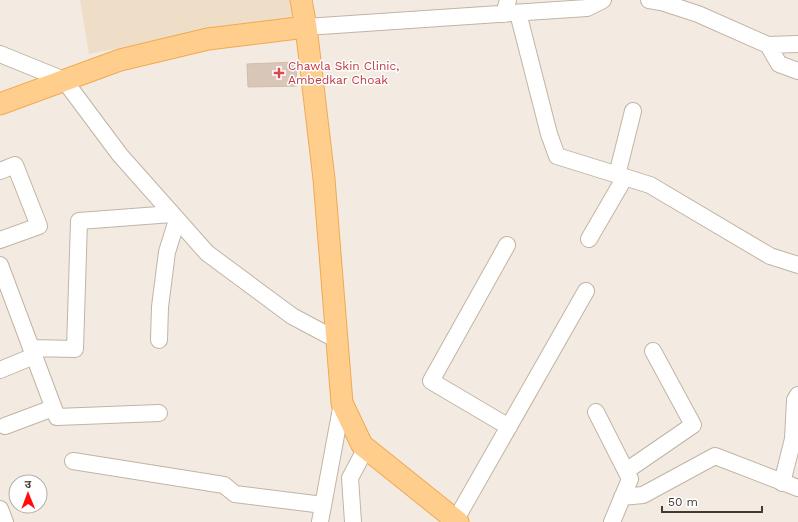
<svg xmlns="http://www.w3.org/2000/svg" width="798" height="522" viewBox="0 0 798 522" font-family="'Work Sans','Noto Sans Devanagari',sans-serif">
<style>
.education{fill:#eedec8}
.building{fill:#d8c7b8;stroke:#d1bba8}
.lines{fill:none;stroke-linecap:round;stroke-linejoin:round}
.minor-casing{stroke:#c1b4a5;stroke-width:18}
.major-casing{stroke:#f0a951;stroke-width:23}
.minor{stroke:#fff;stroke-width:16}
.major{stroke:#ffce8d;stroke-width:21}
.health-dot{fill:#e0444e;stroke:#fff;stroke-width:1.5}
.labels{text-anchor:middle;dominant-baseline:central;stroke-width:3;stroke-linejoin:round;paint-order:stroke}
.health-label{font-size:12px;fill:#be3a42;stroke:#fff;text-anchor:start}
</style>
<rect width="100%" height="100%" fill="#f3eae1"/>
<path class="education" d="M80,0H291L295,17L202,31L89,54Z"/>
<path class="building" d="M296,62L297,86L248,87L247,64Z"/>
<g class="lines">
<defs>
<path id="minor" d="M649,0L661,2L698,14L768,45L798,44
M518,13L549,134L557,156L650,185L770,256L798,265
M504,14L508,0
M306,27L587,8L603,0
M768,45L779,64L798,71
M0,54L64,80L120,155L207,253L292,316L337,340
M0,171L15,165L39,226L0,240
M617,175L633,111
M589,239L625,177
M507,245L431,381L509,427
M0,265L57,417L159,413
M159,340L160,307L167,252L177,220
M31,348L75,349L79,221L172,214
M0,370L34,356
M596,412L630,479L612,522
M5,426L53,408
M73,461L224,485L235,494L323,505
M626,471L693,425L653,351
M782,483L793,439L795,400L798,395
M622,497L643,495L715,456L798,488
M0,509L5,522
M455,521L586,291
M320,522L342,403
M353,522L350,478L366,448"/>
<path id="major" d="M301,0L306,27L324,179L342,403L362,445L458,522
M0,104L120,60L208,39L306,27"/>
</defs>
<use href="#minor" class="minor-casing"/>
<use href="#major" class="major-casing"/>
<use href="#minor" class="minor"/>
<use href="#major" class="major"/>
</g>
<path class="health-dot" d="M277 67h4v4h4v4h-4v4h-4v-4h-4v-4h4z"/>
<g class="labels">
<g class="health-label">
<text x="288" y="66">Chawla Skin Clinic,<tspan x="288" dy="14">Ambedkar Choak</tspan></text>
</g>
</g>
<g transform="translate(28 494) rotate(359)"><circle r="19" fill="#ffffff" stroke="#b4b0ad"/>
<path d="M0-3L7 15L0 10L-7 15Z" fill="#ff0c0b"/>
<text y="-6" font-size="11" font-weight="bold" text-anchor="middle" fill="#443a31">उ</text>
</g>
<path d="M662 506v6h100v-6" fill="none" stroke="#443a31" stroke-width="2"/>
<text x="668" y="506" font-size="12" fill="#443a31" stroke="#ffffff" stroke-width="3" paint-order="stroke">50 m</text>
</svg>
